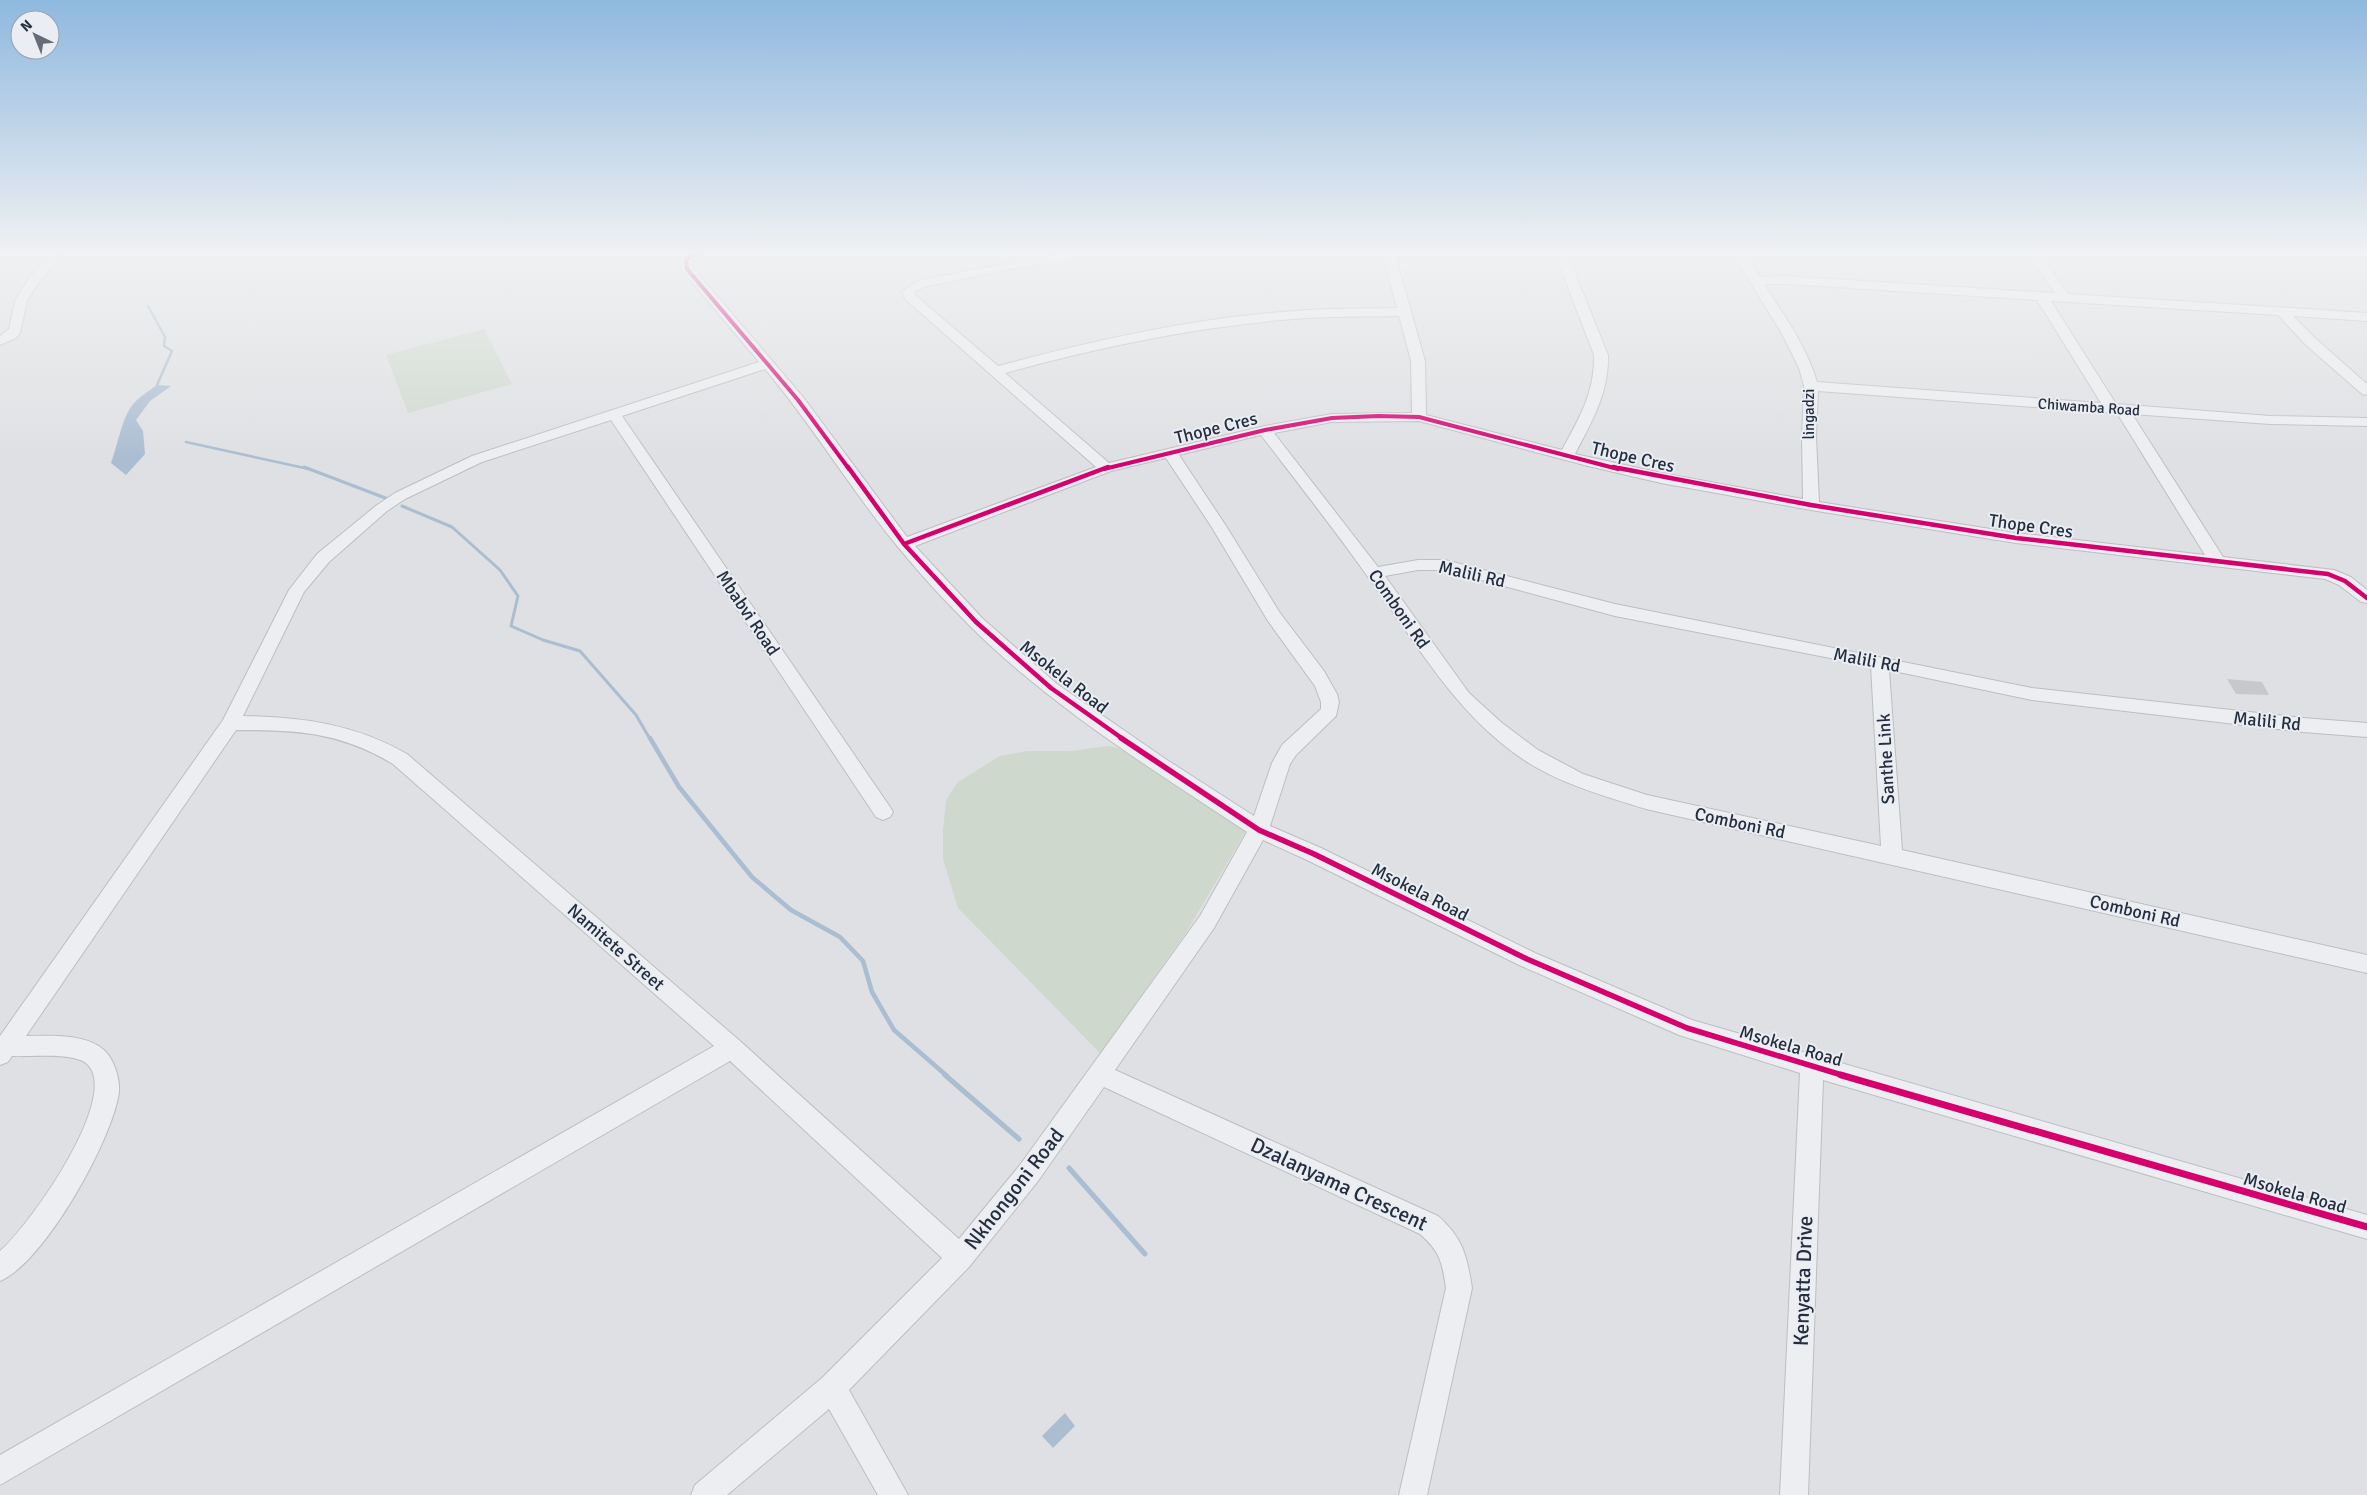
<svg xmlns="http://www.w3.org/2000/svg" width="2367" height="1495" viewBox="0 0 2367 1495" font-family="Signika,sans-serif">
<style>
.green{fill:#ced8cd}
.water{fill:#aabdd1}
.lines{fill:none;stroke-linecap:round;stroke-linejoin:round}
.stream-far3{stroke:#aabdd1;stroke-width:2.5}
.stream-far2{stroke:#aabdd1;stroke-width:3}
.stream-far1{stroke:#aabdd1;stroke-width:4.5}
.stream{stroke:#aabdd1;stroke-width:5}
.building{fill:#c6c8cb}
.minor-casing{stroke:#bcbec1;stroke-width:2}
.minor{fill:#edeef1;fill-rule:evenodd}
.cycleway-far3-casing{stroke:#eaeef4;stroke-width:6}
.cycleway-far2-casing{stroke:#eaeef4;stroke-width:7}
.cycleway-far1-casing{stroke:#eaeef4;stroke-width:9}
.cycleway-casing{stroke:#eaeef4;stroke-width:10}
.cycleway-far3{stroke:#d6006c;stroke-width:4}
.cycleway-far2{stroke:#d6006c;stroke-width:4.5}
.cycleway-far1{stroke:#d6006c;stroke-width:5.5}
.cycleway{stroke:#d6006c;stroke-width:7}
.labels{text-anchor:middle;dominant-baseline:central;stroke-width:4;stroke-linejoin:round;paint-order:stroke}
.far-street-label{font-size:15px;fill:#242e3d;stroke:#eaeef4}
.street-label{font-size:18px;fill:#242e3d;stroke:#eaeef4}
.near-street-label{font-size:21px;fill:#242e3d;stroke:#eaeef4}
</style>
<rect width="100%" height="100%" fill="#dee0e3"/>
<path class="green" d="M484,329L512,384L408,413L386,355Z
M1108,746L1122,749L1247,829L1187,931L1100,1053L958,908L943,859V831L946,800L958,782L1000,756L1027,751H1071Z"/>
<path class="water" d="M157,385L171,386L150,401L136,420L143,431L145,454L126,475L111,463C118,445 122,415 135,402C141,396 150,390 157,385Z
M1065,1413L1075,1426L1053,1448L1042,1436Z"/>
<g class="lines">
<path class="stream-far3" d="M148,306L165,337L164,346L172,351L157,385
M186,442L309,469"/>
<path class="stream-far2" d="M304,467L388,499
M402,506L452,527L500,570L518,596L511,626L543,640L580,651L636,715L650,739"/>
<path class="stream-far1" d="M650,738L679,787L752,877L791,910L840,937L863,961L872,992L894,1030L947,1076"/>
<path class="stream" d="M945,1075L1019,1139
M1069,1168L1145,1254"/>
</g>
<path class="building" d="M2227,679L2262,682L2269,695L2236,694Z"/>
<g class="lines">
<defs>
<path id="minor" d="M54,251H67L39,282L27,301L20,333L16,338L0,345V336L9,329L15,301L30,277Z
M692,251H708L692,261L693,268L803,397L907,537L1096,467L905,299L902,291L920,280L1074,251H1104L1098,255L1017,268L924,287L915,292V295L998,366C1095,340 1194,318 1295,311C1329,308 1363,309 1397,308L1382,251H1394L1425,361L1426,415L1562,450C1579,419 1595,392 1594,355L1554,251H1566L1608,355C1609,393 1592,421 1575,454L1661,473L1803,499L1802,437L1804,386L1799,368L1781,332L1731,251H1743L1760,277L1786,276L2055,293L2026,251H2038L2068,294L2367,313V321L2293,316L2316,339L2367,384V395L2362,394L2306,345L2278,315L2051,301L2116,404L2270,416L2367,418V426L2270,424L2132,414L2223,557L2334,570L2351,577L2367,590V603L2361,602L2339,585L2325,579L2016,543L1811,510L1661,483L1588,466L1419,421L1332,422L1274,433L1378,567L1418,560H1445L1615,604L2032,688L2303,718L2367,723V737L2303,732L2032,700L1889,670L1902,850L2367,955V973L1646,809C1604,796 1561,784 1524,760C1455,714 1416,642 1368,577C1334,529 1297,482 1261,435L1179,455L1226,526L1280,613L1324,671L1337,694L1339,702L1336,716L1296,755L1290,764L1270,826L1321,848L1535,953L1692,1020L2367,1215V1239L1823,1080L1808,1495H1780L1800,1073L1679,1035L1519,965L1307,860L1263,840L1214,928L1115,1070L1438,1216C1463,1238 1467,1256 1472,1288L1427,1495H1399L1446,1288C1442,1261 1440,1252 1420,1234L1104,1087L1038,1181L969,1267L849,1390L908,1495H878L829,1409L727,1495H691L695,1485L822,1378L942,1258L730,1061L0,1485V1455L714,1046L393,764C340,732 297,730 236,730L26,1036C49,1036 85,1033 104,1050C114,1059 120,1078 119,1092C113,1139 44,1263 0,1281V1251C28,1228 122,1096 87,1064C74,1052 30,1057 12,1056L8,1062L0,1065V1036L223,720L289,590L317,554L377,505L395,493L472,456L759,362L681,269L680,259ZM1764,284H1786L2037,300L2101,403L1817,382C1807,347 1784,315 1764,284ZM1399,316L1411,361L1412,413L1332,414L1265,426L1109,463L1005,373C1099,347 1195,327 1293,319C1328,316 1364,317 1399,316ZM765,369C813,426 851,490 898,547C920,574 945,601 969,625C1051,707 1152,769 1247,832L1200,916L1020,1165L959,1239L740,1041L407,754C355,724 302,717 243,716L304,592L329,562L387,511L405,499L482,462L611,420L876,817L883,820L890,817L893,812L890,807L622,416ZM1818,391L2117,413L2205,555L2016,533L1819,502L1816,437ZM1166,458L1211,526L1268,621L1315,686L1321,702V709L1282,745L1272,763L1254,816L1164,758L1057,684L982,618L915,546L1111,471ZM1418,570H1445L1615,616L1871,666L1881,846L1647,795L1583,774L1538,750L1502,723L1469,693L1385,576Z"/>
</defs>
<use href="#minor" class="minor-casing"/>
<use href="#minor" class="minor"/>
<defs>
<path id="cycleway-far3" d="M702,251L686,259L687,269L798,400L849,469
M1104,469L1265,430L1332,418L1378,416L1419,417L1618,469"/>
<path id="cycleway-far2" d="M848,467L904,544L976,622L1051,688L1123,739
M1613,467L1811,505L2016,538L2328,574L2345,581L2367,598
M904,544L1108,467"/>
<path id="cycleway-far1" d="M1121,738L1259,830L1314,854L1527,959L1687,1028L1845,1076"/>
<path id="cycleway" d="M1841,1075L2367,1227"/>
</defs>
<use href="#cycleway-far3" class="cycleway-far3-casing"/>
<use href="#cycleway-far2" class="cycleway-far2-casing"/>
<use href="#cycleway-far1" class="cycleway-far1-casing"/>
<use href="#cycleway" class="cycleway-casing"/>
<use href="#cycleway-far3" class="cycleway-far3"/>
<use href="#cycleway-far2" class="cycleway-far2"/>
<use href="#cycleway-far1" class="cycleway-far1"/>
<use href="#cycleway" class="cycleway"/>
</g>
<linearGradient id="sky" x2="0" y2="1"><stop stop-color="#8fb8df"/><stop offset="0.55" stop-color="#f0f1f2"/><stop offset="1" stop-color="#f0f1f2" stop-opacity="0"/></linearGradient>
<rect width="2367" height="460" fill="url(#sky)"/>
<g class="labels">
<g class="far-street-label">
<text transform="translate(2089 407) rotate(4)">Chiwamba Road</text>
<text transform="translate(1809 414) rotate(-90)">lingadzi</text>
</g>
<g class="street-label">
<text transform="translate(1216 428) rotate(-14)">Thope Cres</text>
<text transform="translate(1633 457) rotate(13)">Thope Cres</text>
<text transform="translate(2031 526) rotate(8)">Thope Cres</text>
<text transform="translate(1472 574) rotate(13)">Malili Rd</text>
<text transform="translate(1399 609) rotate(55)">Comboni Rd</text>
<text transform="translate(748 613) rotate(56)">Mbabvi Road</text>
<text transform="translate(1867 660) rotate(11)">Malili Rd</text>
<text transform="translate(1064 677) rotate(38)">Msokela Road</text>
<text transform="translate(2267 721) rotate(6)">Malili Rd</text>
<text transform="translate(1886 759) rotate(-93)">Santhe Link</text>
<text transform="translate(1740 823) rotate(12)">Comboni Rd</text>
<text transform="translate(1420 892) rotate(27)">Msokela Road</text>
<text transform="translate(2135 911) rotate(13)">Comboni Rd</text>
<text transform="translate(616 947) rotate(41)">Namitete Street</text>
<text transform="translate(1791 1046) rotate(16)">Msokela Road</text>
<text transform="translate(2295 1193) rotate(16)">Msokela Road</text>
</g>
<g class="near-street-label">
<text transform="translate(1339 1184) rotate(25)">Dzalanyama Crescent</text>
<text transform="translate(1014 1189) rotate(-52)">Nkhongoni Road</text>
<text transform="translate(1803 1281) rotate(-88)">Kenyatta Drive</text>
</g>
</g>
<g transform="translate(35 35) rotate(317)"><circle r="24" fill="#eaeef4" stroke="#9ba1ab"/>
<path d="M0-4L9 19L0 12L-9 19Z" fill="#656c77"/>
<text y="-8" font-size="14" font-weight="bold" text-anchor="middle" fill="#242e3d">N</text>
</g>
</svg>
